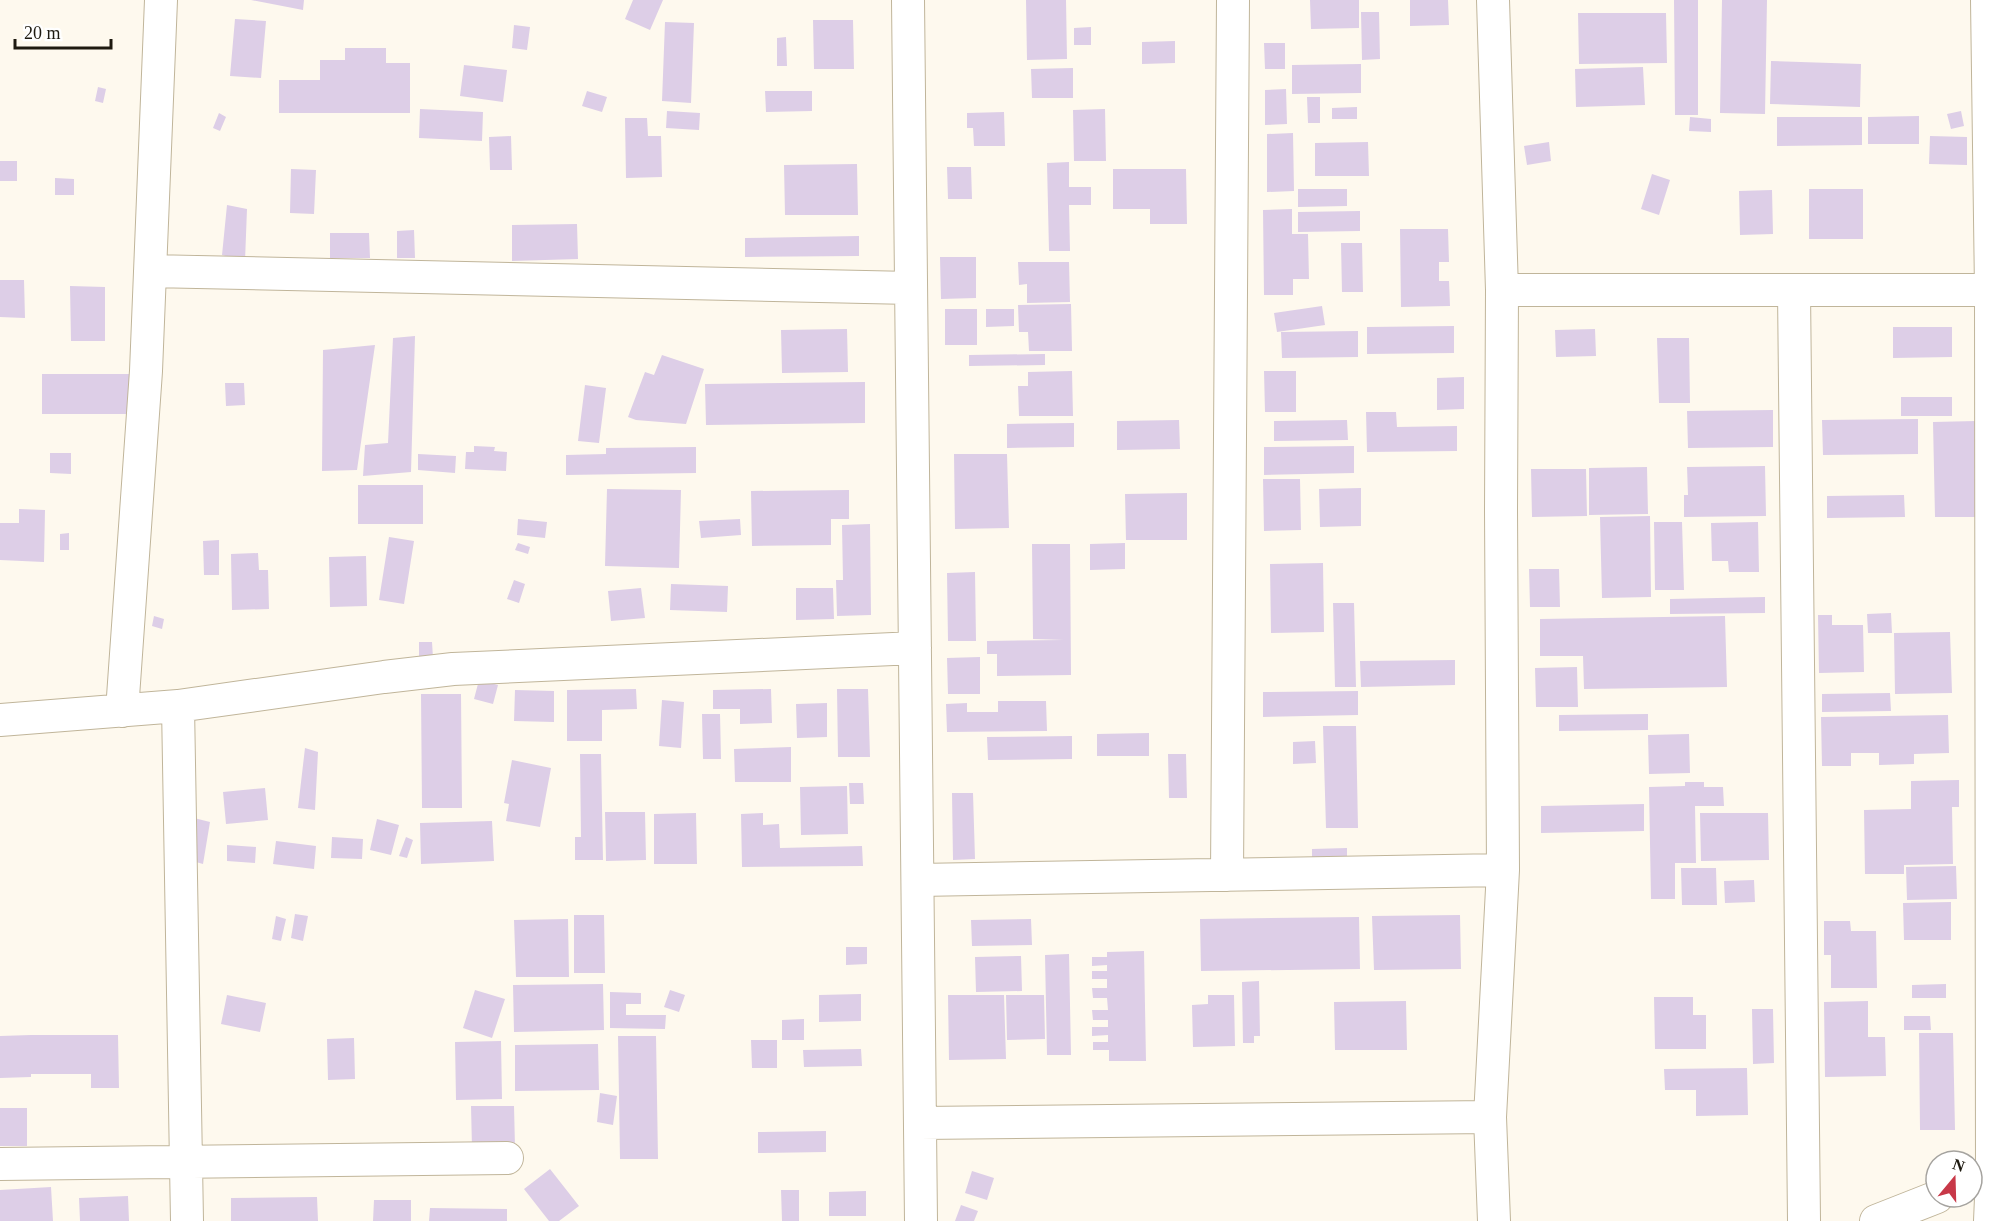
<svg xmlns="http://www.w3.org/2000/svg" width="1996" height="1221" viewBox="0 0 1996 1221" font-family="'Times New Roman',serif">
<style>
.building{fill:#ddcee7}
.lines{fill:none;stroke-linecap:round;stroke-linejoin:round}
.minor-casing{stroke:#c0b59a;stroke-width:34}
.minor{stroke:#fff;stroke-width:32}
</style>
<rect width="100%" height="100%" fill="#fef9ee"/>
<path class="building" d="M251,0H304L303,10Z
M633,0H663L650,30L625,19Z
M1026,0H1066L1067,59L1027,60Z
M1310,0H1359V28L1311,29Z
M1410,0H1448L1449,25L1410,26Z
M1674,0H1698V115H1675Z
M1722,0H1767L1765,114L1720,113Z
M1361,12H1379L1380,59L1362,60Z
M1578,13H1666L1667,63L1579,64Z
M235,19L266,21L261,78L230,76Z
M813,20H853L854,69H814Z
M665,22L694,23L691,103L662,101Z
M514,25L530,27L527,50L512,48Z
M1091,27V45H1074V28Z
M786,37L787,66H777V38Z
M1175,41V63L1142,64V42Z
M1264,43H1285V69H1265Z
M345,48H386V63H410V113H279V80H320V60H345Z
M1771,61L1861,64L1860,107L1770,104Z
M1361,64V93L1292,94V65Z
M464,65L507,70L503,102L460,96Z
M1643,67L1645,105L1576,107L1575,69Z
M1073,68V98H1032L1031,69Z
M98,87L106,89L103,103L95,101Z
M1286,89L1287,124L1265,125V90Z
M587,91L607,97L602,112L582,106Z
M765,91H812V111L766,112Z
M1307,97H1320V123H1308Z
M1357,107V119H1332V108Z
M420,109L483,112L482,141L419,138Z
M1105,109L1106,161H1074L1073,110Z
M667,111L700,113L699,130L666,128Z
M1961,111L1964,126L1951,129L1947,114Z
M1004,112L1005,146H974L973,128H967V113Z
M219,113L226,117L220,131L213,128Z
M1919,116V144H1868V117Z
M1690,117L1711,119V132L1689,131Z
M1777,117H1862V145L1777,146Z
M625,118H647L648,136H661L662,177L626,178Z
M1293,133L1294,191L1267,192V134Z
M511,136L512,170H490L489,137Z
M1930,136L1967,137V165L1929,164Z
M1368,142L1369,176H1315V143Z
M1549,142L1551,161L1527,165L1524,146Z
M0,161H17V181H0Z
M1069,162V187H1091V205H1069L1070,251H1049L1047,163Z
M857,164L858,215H785L784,165Z
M947,167H971L972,199H948Z
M291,169L316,170L314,214L290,213Z
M1113,169H1186L1187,224H1150V209H1113Z
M1652,174L1670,180L1659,215L1641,209Z
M55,178L74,179V195H55Z
M1298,189H1347V206L1298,207Z
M1809,189H1863V239H1809Z
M1772,190L1773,234L1740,235L1739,191Z
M227,205L247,209L245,261L222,255Z
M1292,209V234H1308L1309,279H1293V295H1264L1263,210Z
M1360,211V231L1298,232V212Z
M577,224L578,259L512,261V225Z
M1400,229H1448L1449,262H1439V281H1449L1450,306L1401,307Z
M414,230L415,258H397V231Z
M330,233H369L370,258H330Z
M859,236V256L745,257V238Z
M1341,243H1362L1363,292H1342Z
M940,257H976V298L941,299Z
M1018,262H1069L1070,302L1027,303V284L1019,285Z
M0,280H24L25,318L0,317Z
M70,286L105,287V341H71Z
M1071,304L1072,351H1029L1028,332H1019L1018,305Z
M1322,306L1325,325L1277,332L1274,313Z
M945,309H977V345H945Z
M986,309H1014V326L986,327Z
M1454,326V353L1367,354V327Z
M1893,327H1952V357L1893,358Z
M847,329L848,372L782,373L781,330Z
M1595,329L1596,356L1556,357L1555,330Z
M1358,331V357L1282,358L1281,332Z
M415,336L411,472L363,476L365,445L388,443L393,338Z
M1657,338H1689L1690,403H1659Z
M375,345L357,470L322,471L323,350Z
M1045,354V365L969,366V355Z
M662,355L704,369L686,424L636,420L628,417L645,372L654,375Z
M1072,371L1073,416H1019L1018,386H1028V372Z
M1264,371H1296V412H1265Z
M42,374H134L135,414H42Z
M1464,377V409L1437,410V378Z
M865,382V423L706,425L705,384Z
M225,383H244L245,405L226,406Z
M585,385L606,388L599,443L578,441Z
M1901,397H1952V416H1901Z
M1773,410V447L1688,448L1687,411Z
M1366,412H1396L1397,427L1457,426V451L1367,452Z
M1918,419V454L1823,455L1822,420Z
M1179,420L1180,449L1117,450V421Z
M1347,420L1348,440L1274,441V421Z
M1976,421L1978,517H1935L1933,422Z
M1074,423V447L1007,448V424Z
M474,446L495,447L494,451L507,452L506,471L465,469L466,452H474Z
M1354,446V473L1264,475V447Z
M696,447V473L566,475V455L606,454V448Z
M50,453H71V474L50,473Z
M418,454L456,456L455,473L418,470Z
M954,454H1007L1009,528L955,529Z
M1765,466L1766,516L1684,517V495H1688L1687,467Z
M1647,467L1648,514L1589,515V468Z
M1531,469H1586L1587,516L1532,517Z
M1263,479H1300L1301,530L1264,531Z
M358,485H423V524H358Z
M1361,488V526L1320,527L1319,489Z
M607,489L681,490L679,568L605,566Z
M849,490V519H831V545L752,546L751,491Z
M1187,493V540H1126L1125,494Z
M1904,495L1905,517L1827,518V496Z
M19,509L45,510L44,562L0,560V523H19Z
M1650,516L1651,597L1602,598L1600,517Z
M518,519L547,522L545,538L517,535Z
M740,519L741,535L701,538L699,521Z
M1654,522H1682L1684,590H1655Z
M1758,522L1759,572H1729L1728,561H1712L1711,523Z
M870,524L871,615L837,616L836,580H843L842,525Z
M69,533V550H60V534Z
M389,537L414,541L404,604L379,600Z
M219,540V575H204L203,541Z
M518,543L530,547L528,554L515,550Z
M1125,543V569L1090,570V544Z
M1032,544H1070L1071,675L997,676V654H987V641L1064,640L1033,639Z
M258,553L259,570H268L269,609L232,610L231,554Z
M366,556L367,606L330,607L329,557Z
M1323,563L1324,632L1271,633L1270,564Z
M1529,569H1559L1560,607H1530Z
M975,572L976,641H948L947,573Z
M514,580L525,584L519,603L507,599Z
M671,584L728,586L727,612L670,610Z
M641,588L645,618L611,621L608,591Z
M796,588H833L834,619L796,620Z
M1765,597V613L1670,614V599Z
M1333,603H1354L1356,687H1335Z
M1891,613L1892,633H1868L1867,614Z
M1818,615H1832V625H1863L1864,672L1819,673Z
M154,616L164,619L162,629L152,626Z
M1725,616L1727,687L1584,689L1583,656H1540V619Z
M1950,632L1952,693L1895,694L1894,633Z
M419,642H432L433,658H419Z
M980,657V694H948L947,658Z
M1455,660V685L1361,687L1360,661Z
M1577,667L1578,707H1536L1535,668Z
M479,680L498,685L493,704L474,699Z
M636,689L637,709L602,710V741H567V690Z
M771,689L772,723L740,724V709H713V690Z
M837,689H868L870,757H838Z
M515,690L554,691V722L514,721Z
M1358,691V715L1263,717V692Z
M1890,693L1891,711L1822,712V694Z
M421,694H461L462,808H422Z
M662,700L684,702L681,748L659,746Z
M998,701H1046L1047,731L947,732L946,704L967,703V712H998Z
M827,703V737L797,738L796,704Z
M702,714H720L721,759H703Z
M1648,714V730L1559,731V715Z
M1948,715L1949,753L1914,754V764L1879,765V753H1851V766H1822L1821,717Z
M1323,726H1356L1358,828H1326Z
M1149,733V756H1097V734Z
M1689,734L1690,773L1649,774L1648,735Z
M1072,736V759L988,760L987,737Z
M1315,741L1316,763L1293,764V742Z
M791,747V782H735L734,749Z
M305,748L318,752L315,810L298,808Z
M580,754H601L603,860H575V837H581Z
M1168,754H1186L1187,798H1169Z
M512,760L551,768L540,827L506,821L509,804L504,803Z
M1959,780V807H1952L1953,864L1904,865V874H1865L1864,810L1911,809V781Z
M1685,782H1704V787H1723L1724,806H1695L1696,863H1675V899H1651L1649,787L1685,786Z
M849,783H863L864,804H850Z
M847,786L848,834L801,835L800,787Z
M265,788L268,820L226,824L223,792Z
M952,793H973L975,859L953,860Z
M1644,804V831L1541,833V806Z
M605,812H645L646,860L606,861Z
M696,813L697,864H654V814Z
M763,813V825L779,824L780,848L862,846L863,866L742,867L741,814Z
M1700,813H1768L1769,860L1701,861Z
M194,818L210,822L203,864L189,860Z
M377,819L399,825L391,855L370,850Z
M492,821L494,861L421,864L420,823Z
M332,837L363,839L362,859L331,858Z
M406,837L413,840L407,858L399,856Z
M276,841L316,846L314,869L273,864Z
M227,845L256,847L255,863L227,861Z
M1347,848V866L1312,867V849Z
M1956,866L1957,899L1907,900L1906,867Z
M1681,868H1716L1717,905H1682Z
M1754,880L1755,902L1725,903L1724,881Z
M1951,902V940H1904L1903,903Z
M295,914L308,916L303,941L291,938Z
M574,915H604L605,973H574Z
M1460,915L1461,969L1374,970L1372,916Z
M276,916L286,919L281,941L272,939Z
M1359,917L1360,969L1201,971L1200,919Z
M568,919L569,977H516L514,920Z
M1031,919L1032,945L972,946L971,920Z
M1824,921H1850L1851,931H1876L1877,988H1831V955H1824Z
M846,947H867V964L846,965Z
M1144,951L1146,1061H1109V1050H1093V1042H1108V1035L1092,1036V1027H1108V1020H1093L1092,1010H1108L1107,998H1093L1092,988H1107V979H1092V971H1107V965L1092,966V957H1107V952Z
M1069,954L1071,1055H1047L1045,955Z
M1021,956L1022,991L976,992L975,957Z
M1259,981L1260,1036H1254V1043H1243L1242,982Z
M603,984L604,1030L514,1032L513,985Z
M1946,984V998H1912V985Z
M475,990L505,999L492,1038L463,1028Z
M670,990L685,995L679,1012L664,1007Z
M610,992L641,993V1004H626V1015H666L665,1029L610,1028Z
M861,994V1021L819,1022V995Z
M227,995L266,1003L260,1032L221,1024Z
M948,995H1004L1006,1059L949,1060Z
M1006,995H1044L1045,1039L1007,1040Z
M1208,995H1234L1235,1046L1193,1047L1192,1005L1208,1004Z
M1654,997H1693V1015H1706V1049H1655Z
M1406,1001L1407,1050H1335L1334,1002Z
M1868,1001V1037H1885L1886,1076L1825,1077L1824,1002Z
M1752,1009H1773L1774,1063L1753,1064Z
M1904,1016H1930L1931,1030H1904Z
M804,1019V1040H782V1020Z
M1919,1033H1953L1955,1130H1920Z
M31,1035H118L119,1088H91V1074H31V1077L0,1078V1036Z
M618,1036H656L658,1159H620Z
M354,1038L355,1079L328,1080L327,1039Z
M751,1040H777V1068H752Z
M501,1041L502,1099L456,1100L455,1042Z
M598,1044L599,1090L515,1091V1045Z
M861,1049L862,1066L804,1067L803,1050Z
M1747,1068L1748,1115L1696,1116V1090H1665L1664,1069Z
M600,1093L617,1096L613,1125L597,1122Z
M471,1106H514L515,1147L472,1148Z
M0,1108H27V1146H0Z
M826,1131V1152L758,1153V1132Z
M550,1169L579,1206L559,1221H549L524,1189Z
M972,1171L994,1178L987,1200L965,1193Z
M51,1187L53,1221H0V1190Z
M781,1190H799V1221H782Z
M866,1191V1216H829V1192Z
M128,1196L129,1221H80L79,1198Z
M317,1197L318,1221H231V1198Z
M374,1200H411V1221H373Z
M961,1205L978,1211L974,1221H955Z
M430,1208L507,1209V1221H429Z"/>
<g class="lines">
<defs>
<path id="minor" d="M908,0L921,1221
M1493,0L1502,290L1501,510L1503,870L1490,1117L1494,1221
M1987,0L1991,290L1992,1175L1990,1221
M150,271L911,288
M1502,290H1996
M1794,291L1804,1221
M178,706L187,1221
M122,711L146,371L161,0
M0,720L178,706L384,677L453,669L915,648
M1227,875L1233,0
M918,880L1503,870
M920,1123L1490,1117
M0,1164L507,1158
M1876,1221L1937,1197"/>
</defs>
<use href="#minor" class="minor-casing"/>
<use href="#minor" class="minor"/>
</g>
<g transform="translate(1954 1179) rotate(19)"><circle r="28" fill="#ffffff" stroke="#a5a39f" stroke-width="1.5"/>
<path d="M0-4.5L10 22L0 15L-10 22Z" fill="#c83848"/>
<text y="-9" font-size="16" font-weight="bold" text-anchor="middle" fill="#1e1a10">N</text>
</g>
<path d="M15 39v9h96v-9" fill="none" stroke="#1e1a10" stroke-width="3"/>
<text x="24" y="39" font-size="18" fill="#1e1a10" stroke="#ffffff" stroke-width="4.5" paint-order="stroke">20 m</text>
</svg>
